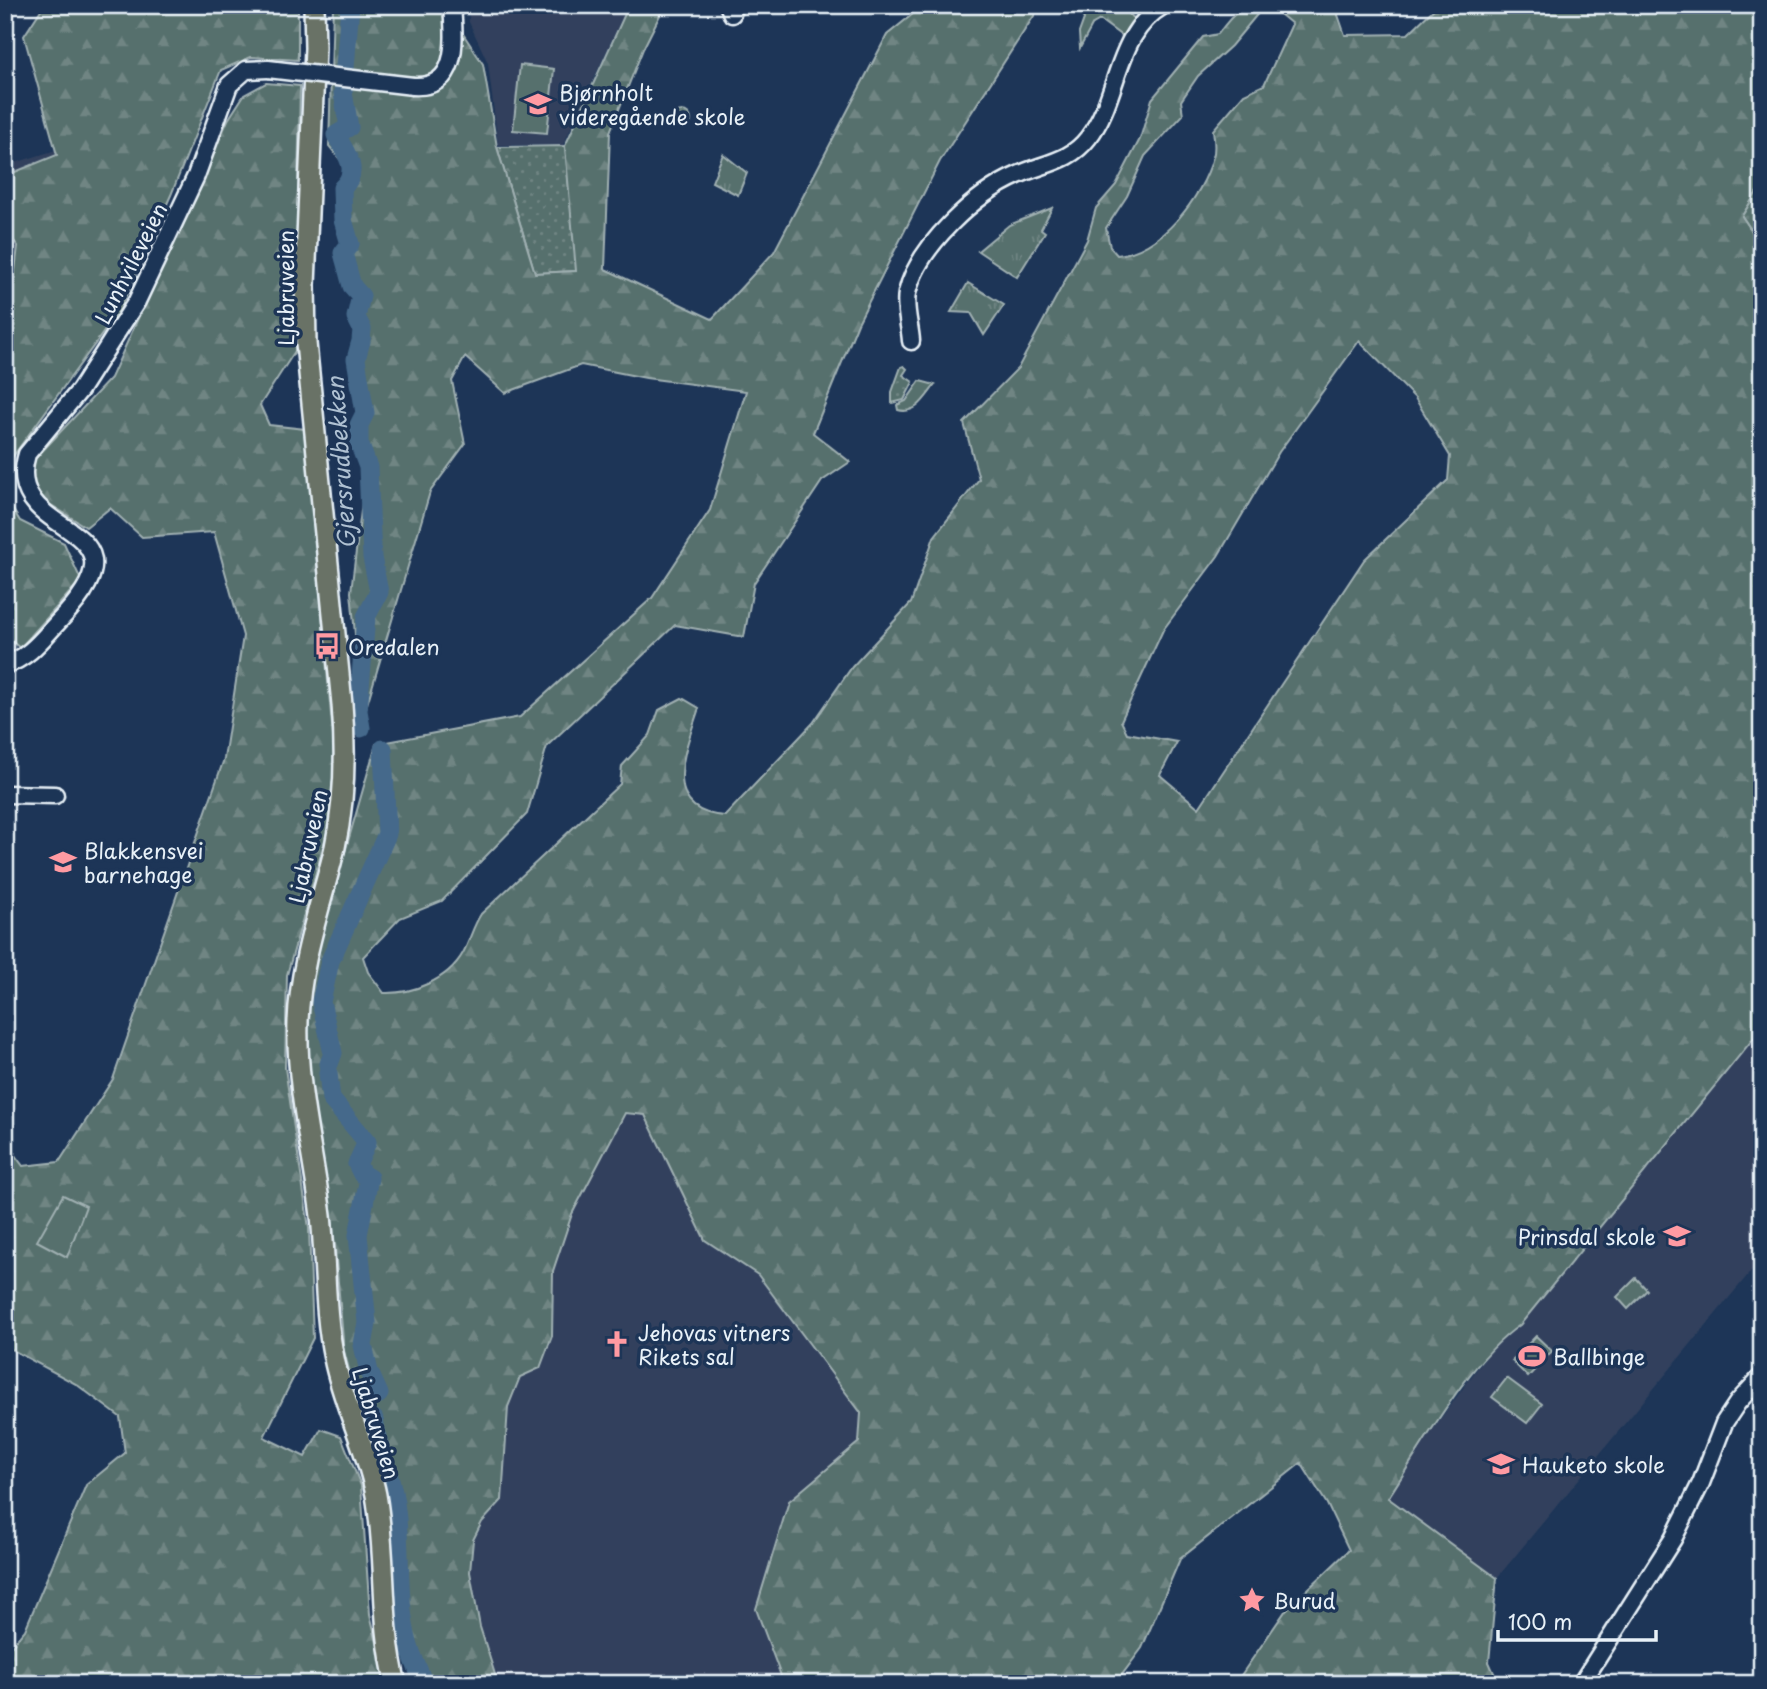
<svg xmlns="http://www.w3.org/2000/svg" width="1767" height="1689" viewBox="0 0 1767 1689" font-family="'Playpen Sans',sans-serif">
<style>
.built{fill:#31415d}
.grass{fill:url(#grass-dots);stroke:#a0b0b2;stroke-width:2}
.forest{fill:url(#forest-firs);stroke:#a0b0b2;stroke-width:2;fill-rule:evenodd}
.wetland{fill:url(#wetland-marsh);stroke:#a0b0b2;stroke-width:2}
.park{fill:url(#park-tufts);stroke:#a0b0b2;stroke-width:2}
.pitch{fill:#57706d;stroke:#a0b0b2;stroke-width:2}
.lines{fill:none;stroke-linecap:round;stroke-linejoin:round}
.river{stroke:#44698b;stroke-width:19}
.minor-casing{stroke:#e8f1f8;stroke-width:21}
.major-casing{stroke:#e8f1f8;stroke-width:24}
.minor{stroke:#1d3557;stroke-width:16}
.major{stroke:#697266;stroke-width:19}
.minor-bridge-casing{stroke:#e8f1f8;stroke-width:21;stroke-linecap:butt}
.minor-bridge{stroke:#1d3557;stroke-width:16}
.labels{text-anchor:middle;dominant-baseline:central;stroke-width:7;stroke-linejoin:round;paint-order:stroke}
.poi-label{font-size:21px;fill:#e8f1f8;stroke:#1d3557;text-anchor:start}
.street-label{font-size:21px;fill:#e8f1f8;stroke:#1d3557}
.water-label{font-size:23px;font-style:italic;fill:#afc1d2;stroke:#1d3557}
</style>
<defs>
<pattern id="grass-dots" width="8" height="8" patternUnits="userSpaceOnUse" patternTransform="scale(1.75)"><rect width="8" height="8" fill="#57706d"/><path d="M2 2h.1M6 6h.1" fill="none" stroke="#6f8583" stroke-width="1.8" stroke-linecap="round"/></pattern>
<pattern id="forest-firs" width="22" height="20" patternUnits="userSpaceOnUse" patternTransform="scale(1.75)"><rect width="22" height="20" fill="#57706d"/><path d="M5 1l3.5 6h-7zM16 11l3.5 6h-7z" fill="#6f8583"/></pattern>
<pattern id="wetland-marsh" width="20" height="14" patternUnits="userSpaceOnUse" patternTransform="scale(1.75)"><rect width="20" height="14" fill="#57706d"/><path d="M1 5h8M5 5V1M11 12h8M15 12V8" fill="none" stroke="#6f8583"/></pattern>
<pattern id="park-tufts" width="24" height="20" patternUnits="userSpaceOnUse" patternTransform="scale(1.75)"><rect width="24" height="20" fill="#57706d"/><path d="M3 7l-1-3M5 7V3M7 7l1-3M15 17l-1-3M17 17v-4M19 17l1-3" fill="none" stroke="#6f8583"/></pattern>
</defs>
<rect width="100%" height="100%" fill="#1d3557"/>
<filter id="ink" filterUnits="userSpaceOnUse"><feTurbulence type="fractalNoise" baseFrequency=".0143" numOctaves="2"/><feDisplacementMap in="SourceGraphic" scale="14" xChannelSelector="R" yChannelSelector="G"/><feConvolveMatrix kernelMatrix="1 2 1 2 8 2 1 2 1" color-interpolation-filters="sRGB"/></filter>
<g filter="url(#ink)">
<path class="built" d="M469,5H628L563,145H498L488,63L469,22Z
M59,149L73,154L5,343V166Z
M1759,1031L1762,1258L1497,1578L1388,1499L1433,1429L1499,1339L1520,1325Z
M625,1113L645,1115L705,1240L757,1275L861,1413L859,1442L789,1501L756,1609L784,1684H498L480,1627L470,1572L473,1540L482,1522L502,1500L508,1407L520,1377L552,1336L553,1271L572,1214Z"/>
<path class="grass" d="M565,146L577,271L535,273L497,147Z
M904,366L907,369L903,375L913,382L904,400L892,403V392L901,367Z"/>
<path class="forest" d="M44,5H298V60L251,57L221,70L171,195L119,311L11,459L5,488V320L10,312L18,246L5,230V176L57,155L24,36Z
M333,5H444L483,64L497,147L535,273L576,271L565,146L629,5H665L643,49L610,132L605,269L712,319L774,252L887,35L924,5H1041L940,161L858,323L813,433L850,462L822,481L754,583L744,637L675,625L547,746L527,814L442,901L400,918L363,957L368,972L384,993C412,994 448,980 463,953C470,940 473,926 481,914L620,784L622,766L650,735L659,710L682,698L699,708C685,750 659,812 725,816L813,723L852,667L911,603L934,537L979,479L964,423L1018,368L1087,240L1096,208L1116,185L1140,139L1152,99L1203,37L1218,34C1233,14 1239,5 1265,5L1231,46L1198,76L1181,101L1183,115L1145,156L1127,196L1106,228L1110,247L1117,255C1161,251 1202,198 1213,157C1216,149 1214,138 1213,130L1244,94L1264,85L1292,24L1269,5H1341L1338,15L1345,35L1408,34L1438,5H1762V184L1742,216L1752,231L1762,227V1028L1520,1325C1469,1360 1423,1445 1388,1498L1497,1578L1489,1662L1499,1684H1235L1286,1610L1349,1550L1327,1504L1301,1463L1180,1559L1142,1648L1115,1684H784L756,1609L789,1501L859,1442L861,1413L758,1275L705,1240L645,1115L625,1113L572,1214L553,1271L552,1336L540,1368L520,1377L508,1407L502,1500L482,1522L473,1540L470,1572L480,1627L498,1684H416L392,1609L364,1426L344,1351L332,1214L308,1081L304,1022L314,960L376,744L520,717L652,598L710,510L746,391L646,378L581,365L505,393L465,357L452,381L465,444L430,492L363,718L351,592L365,478L343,163L329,146ZM1359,341L1415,398L1450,456L1448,480L1364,560L1199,808L1160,775L1177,742L1127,733L1121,721L1163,630L1218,556L1279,452Z
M1082,5H1118L1135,19L1122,36L1100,20L1093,24L1080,48L1079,33L1084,19L1080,12Z
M266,83L300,86L295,351L260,405L269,425L305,429L335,758L328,829L287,975L285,1068L309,1228L313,1338L264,1437L305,1457L321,1429L341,1436L361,1486L370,1614L387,1684H5V1653L25,1630L86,1485L125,1453L120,1417L76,1384L5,1346V1142L23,1166L59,1162L113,1079L224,759L243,636L214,532L142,537L110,508L86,527L29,491L34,460L111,378L228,120L244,95Z
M5,497L20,521L64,543L81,580L20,648L5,636Z"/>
<path class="wetland" d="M1762,184V227L1752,231L1742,216Z"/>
<path class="park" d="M673 120a9 9 0 1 1 18 0a9 9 0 1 1-18 0Z
M723,154L747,173L738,195L712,182Z
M1052,208L1041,229L1045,232L1017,277L978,251L1009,225Z
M968,283L1004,305L984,335L971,313L951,312Z
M920,381L935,385C925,398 916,415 898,410L897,405L906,401Z"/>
<path class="pitch" d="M520,65L554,69L547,133L513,130Z
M63,1195L86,1206L67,1257L37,1241Z
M1636,1278L1647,1290L1628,1309L1617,1297Z
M1536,1336L1552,1351L1528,1377L1512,1361Z
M1507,1378L1542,1404L1527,1423L1492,1397Z"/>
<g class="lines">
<path class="river" d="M350,5L343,93L349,127L336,135C346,154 361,171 342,188L343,220L350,244L343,253L352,286L361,296L356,317L362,329L361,341L356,359L365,413L359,425V443L368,467L372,557L379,592L366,617L358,711L361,728
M329,1064L333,1053L321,1002L330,961L387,834L383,749
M328,1073L331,1099L367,1142L357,1164L362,1174L369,1178L358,1235L367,1323L363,1345L369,1372L379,1394
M374,1419L381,1459
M388,1473C406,1528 393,1588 408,1643C412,1657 419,1671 424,1684"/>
<defs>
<path id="minor" d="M728,5L732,14
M413,86C461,89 454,37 452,5
M911,341C910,325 904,308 907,293C918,246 976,193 1018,175C1044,163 1070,162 1088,138C1120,98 1114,34 1164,5
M5,665C29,658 43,638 59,621C161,516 0,543 27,454L80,390L137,301L196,176L229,85L246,70L268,69
M5,794L55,795
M1581,1684L1673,1539L1701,1483L1724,1423L1738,1402L1762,1376"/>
<path id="major" d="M314,5L315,48L305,285L306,343L342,704C346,752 345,800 335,847C321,906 300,961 298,1022C296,1089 313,1150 321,1216C326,1263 324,1312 334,1358C343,1405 367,1448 376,1495C387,1557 380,1622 396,1684"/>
</defs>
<use href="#minor" class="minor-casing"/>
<use href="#major" class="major-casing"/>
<use href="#minor" class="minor"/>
<use href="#major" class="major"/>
<defs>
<path id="minor-bridge" d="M268,69L413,86"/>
</defs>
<use href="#minor-bridge" class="minor-bridge-casing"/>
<use href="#minor-bridge" class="minor-bridge"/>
</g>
</g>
<defs>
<symbol id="school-bare" viewBox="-9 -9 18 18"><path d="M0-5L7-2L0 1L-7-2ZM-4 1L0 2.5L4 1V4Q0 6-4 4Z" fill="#ff9aa2" stroke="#1d3557" stroke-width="2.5" paint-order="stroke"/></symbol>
<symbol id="bus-bare" viewBox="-9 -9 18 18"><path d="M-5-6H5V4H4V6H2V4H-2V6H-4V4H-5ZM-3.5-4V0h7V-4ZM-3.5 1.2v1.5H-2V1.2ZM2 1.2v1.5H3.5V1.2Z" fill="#ff9aa2" stroke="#1d3557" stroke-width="2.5" paint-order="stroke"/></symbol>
<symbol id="church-bare" viewBox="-9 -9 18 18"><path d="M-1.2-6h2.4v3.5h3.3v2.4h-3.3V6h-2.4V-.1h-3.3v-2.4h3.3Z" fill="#ff9aa2" stroke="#1d3557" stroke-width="2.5" paint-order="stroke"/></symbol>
<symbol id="stadium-bare" viewBox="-9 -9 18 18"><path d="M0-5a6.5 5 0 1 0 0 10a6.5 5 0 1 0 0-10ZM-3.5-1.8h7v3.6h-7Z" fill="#ff9aa2" stroke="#1d3557" stroke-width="2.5" paint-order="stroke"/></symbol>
<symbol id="sight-bare" viewBox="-9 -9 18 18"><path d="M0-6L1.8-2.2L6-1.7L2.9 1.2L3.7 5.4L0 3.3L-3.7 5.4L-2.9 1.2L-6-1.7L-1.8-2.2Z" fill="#ff9aa2" stroke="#1d3557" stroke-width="2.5" paint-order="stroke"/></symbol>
</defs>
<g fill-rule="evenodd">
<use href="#school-bare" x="519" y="85" width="38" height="38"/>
<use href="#bus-bare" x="308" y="627" width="38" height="38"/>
<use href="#school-bare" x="44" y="843" width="38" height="38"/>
<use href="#school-bare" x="1658" y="1217" width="38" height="38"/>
<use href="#church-bare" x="598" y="1325" width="38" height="38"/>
<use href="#stadium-bare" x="1513" y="1337" width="38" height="38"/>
<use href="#school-bare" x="1482" y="1445" width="38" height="38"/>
<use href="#sight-bare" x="1233" y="1581" width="38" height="38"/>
</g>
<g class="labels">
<g class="poi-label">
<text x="559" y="92">Bjørnholt<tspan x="559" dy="24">videregående skole</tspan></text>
<text x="348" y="646">Oredalen</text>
<text x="84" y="850">Blakkensvei<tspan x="84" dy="24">barnehage</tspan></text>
<text x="1656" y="1236" text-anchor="end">Prinsdal skole</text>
<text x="638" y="1332">Jehovas vitners<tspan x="638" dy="24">Rikets sal</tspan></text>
<text x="1553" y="1356">Ballbinge</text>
<text x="1522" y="1464">Hauketo skole</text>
<text x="1273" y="1600">Burud</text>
</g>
<g class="street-label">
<text transform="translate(130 263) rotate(-63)">Lunhvileveien</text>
<text transform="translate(285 288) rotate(-90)">Ljabruveien</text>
<text transform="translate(307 846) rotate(-78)">Ljabruveien</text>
<text transform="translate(377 1423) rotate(73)">Ljabruveien</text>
</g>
<g class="water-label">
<text transform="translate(340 463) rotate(-94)">Gjersrudbekken</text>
</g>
</g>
<rect width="1767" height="1689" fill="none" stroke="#1d3557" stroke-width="28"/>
<rect x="14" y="14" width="1739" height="1661" fill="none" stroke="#e8f1f8" stroke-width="2.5" filter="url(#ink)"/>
<path d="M1498 1630v10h158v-10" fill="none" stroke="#e8f1f8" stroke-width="3.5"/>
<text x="1508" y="1630" font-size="21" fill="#e8f1f8" stroke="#1d3557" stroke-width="5" paint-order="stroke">100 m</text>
</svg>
